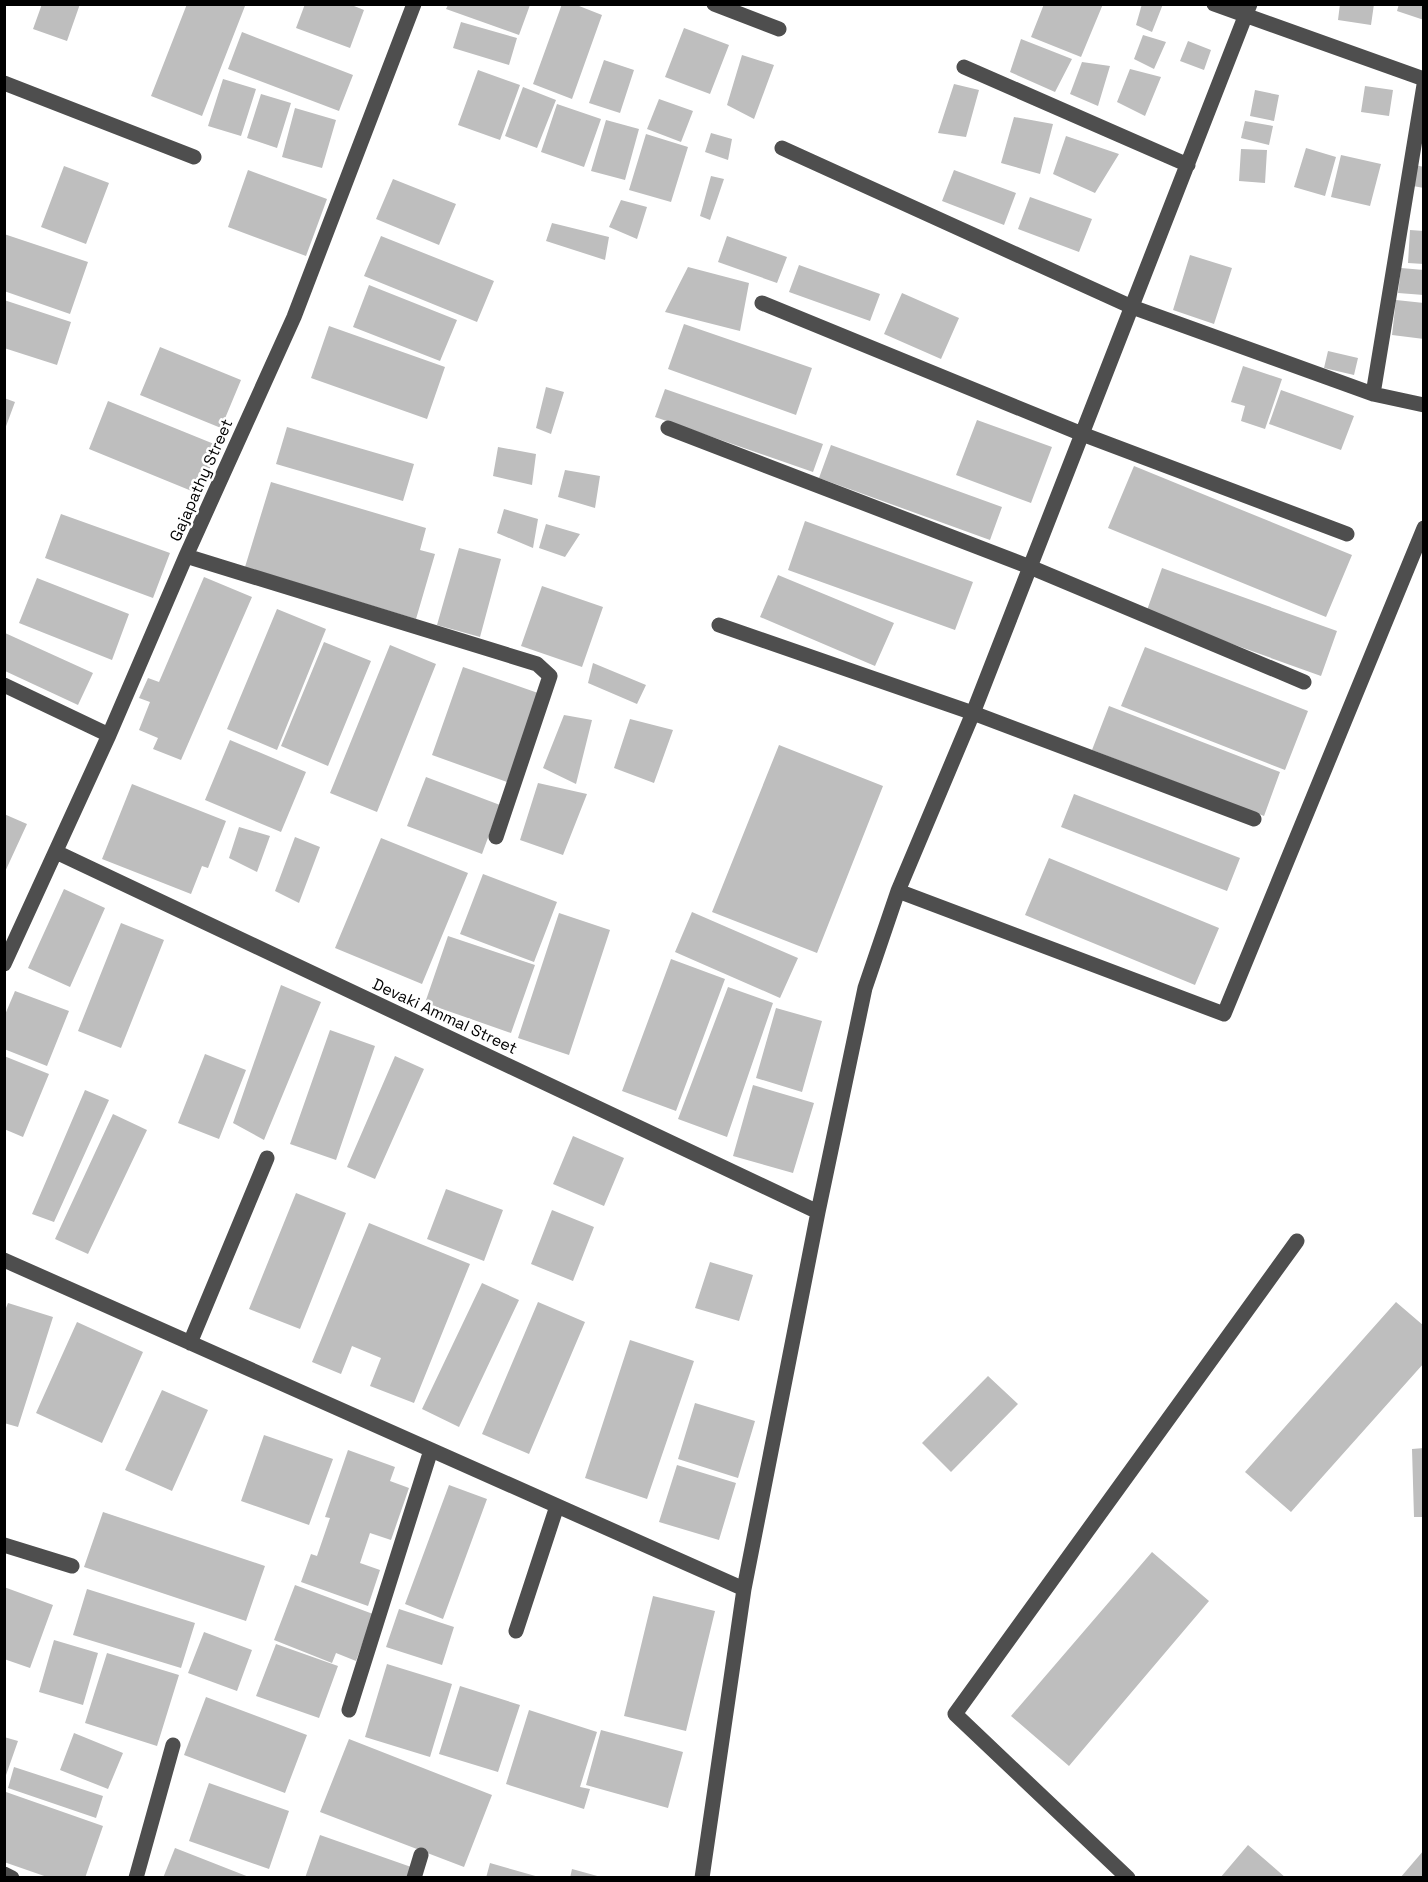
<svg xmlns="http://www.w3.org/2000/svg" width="1428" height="1882" viewBox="0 0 1428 1882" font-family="'Space Grotesk',sans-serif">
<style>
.building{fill:#bebebe}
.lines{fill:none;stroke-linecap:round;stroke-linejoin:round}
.minor{stroke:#4e4e4e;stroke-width:15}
.labels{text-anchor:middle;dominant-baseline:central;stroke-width:5;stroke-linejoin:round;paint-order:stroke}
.street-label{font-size:16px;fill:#000;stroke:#fff}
</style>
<rect width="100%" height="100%" fill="#fff"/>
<path class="building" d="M42,4H80L67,41L33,29Z
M187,4L245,6L202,116L151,96Z
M305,4H349L364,10L350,48L296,28Z
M562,4H574L602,15L572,99L533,84Z
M1044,4H1103L1081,57L1031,37Z
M1142,4H1163L1152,32L1136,25Z
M1340,4H1374L1371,25L1338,20Z
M1399,4H1424V20L1397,11Z
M448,5H530L519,35L446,9Z
M461,22L517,38L509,65L453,48Z
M684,28L729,45L710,94L665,77Z
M242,32L353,75L339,111L228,69Z
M1143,35L1166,42L1154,69L1134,59Z
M1021,39L1072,59L1055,92L1010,72Z
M1188,41L1211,50L1204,70L1180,61Z
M742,55L774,65L754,119L727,105Z
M604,60L634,70L620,113L589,103Z
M1082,62L1110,66L1098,106L1070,94Z
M1130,69L1161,77L1145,116L1117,102Z
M478,70L520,85L500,140L458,125Z
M223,79L256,89L241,136L208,126Z
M954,84L979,90L966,137L938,133Z
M1365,86L1393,90L1389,116L1361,112Z
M523,87L556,100L537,148L505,136Z
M1255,90L1279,95L1274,121L1250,116Z
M261,94L291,103L277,148L247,138Z
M659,99L693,111L681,142L647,129Z
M557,104L601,119L584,167L541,152Z
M295,108L336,120L322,168L282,157Z
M1014,117L1053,124L1040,174L1001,163Z
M606,120L639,129L625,180L591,171Z
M1245,121L1273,126L1269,145L1241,138Z
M711,133L732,139L728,160L705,152Z
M646,134L688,147L671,202L629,190Z
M1066,136L1119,154L1095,193L1053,174Z
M1306,148L1336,157L1325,196L1294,187Z
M1241,149L1267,150L1265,183L1239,181Z
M1341,155L1381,164L1370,206L1331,197Z
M1415,165L1424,167V188L1413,186Z
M64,166L109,183L86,244L41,227Z
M248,170L327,199L306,256L228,227Z
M954,170L1016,193L1004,225L942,201Z
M711,176L724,179L710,220L700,216Z
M393,179L456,204L439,245L376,219Z
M1030,197L1092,219L1079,252L1018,229Z
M621,200L647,207L637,239L609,227Z
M552,223L609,237L605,260L546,241Z
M1410,230L1424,231V264L1408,263Z
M4,234L88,262L70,314L4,291Z
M381,236L494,281L477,322L364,276Z
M727,236L787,257L777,283L718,262Z
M1190,255L1232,268L1214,324L1173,310Z
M799,265L880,294L870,321L789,292Z
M688,267L749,283L740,331L665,312Z
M1401,268L1424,270V295L1398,293Z
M369,285L457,320L440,361L353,327Z
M902,293L959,318L941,359L884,334Z
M4,300L71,322L57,365L4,348Z
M1396,300L1424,303V339L1392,335Z
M684,324L812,368L796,415L668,369Z
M329,326L445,367L427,419L311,378Z
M160,347L241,380L221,428L140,395Z
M1328,351L1358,358L1354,375L1324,368Z
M1243,366L1282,379L1265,429L1241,421L1245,406L1231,402Z
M546,387L564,392L551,434L536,428Z
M665,389L823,444L813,472L655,417Z
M1281,390L1354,416L1341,450L1269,424Z
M4,398L15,402L5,429H4Z
M108,401L219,446L199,494L89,449Z
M977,420L1052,447L1031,503L956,475Z
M287,427L414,464L403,501L276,464Z
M831,445L1002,507L990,540L819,478Z
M498,447L536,454L532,485L493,476Z
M1134,466L1352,555L1326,617L1108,528Z
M565,470L600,476L595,508L558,497Z
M271,482L426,528L420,550L435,554L416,619L245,567Z
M504,509L538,519L533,548L497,533Z
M61,514L170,553L153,598L45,558Z
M805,521L973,582L955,630L788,570Z
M546,524L580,534L565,557L539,548Z
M459,548L501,559L480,637L437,625Z
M1162,568L1337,631L1321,676L1146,613Z
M778,575L894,623L875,666L760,617Z
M204,577L252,597L181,760L153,749L158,738L139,730L150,702L139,698L148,678L159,682Z
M37,578L129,614L112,660L19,623Z
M542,586L603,607L582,667L521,646Z
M277,609L326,629L277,750L227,729Z
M5,633L93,673L78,705L5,671Z
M324,642L371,661L328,766L281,746Z
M390,645L436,664L377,812L330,793Z
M1145,647L1308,711L1285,770L1121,706Z
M593,663L646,685L637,704L588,683Z
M463,667L538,693L507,782L432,755Z
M1109,706L1280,772L1264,816L1092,750Z
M564,715L592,720L576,784L543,768Z
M630,719L673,730L654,783L614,768Z
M230,740L306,772L281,832L205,800Z
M779,745L883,786L817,953L712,912Z
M426,777L500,805L482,854L407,826Z
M538,783L587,794L563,855L520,840Z
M132,784L226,821L208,868L202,866L191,894L102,859Z
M1074,794L1240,858L1227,891L1061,827Z
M4,814L27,824L4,874Z
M239,827L270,836L257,872L229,858Z
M295,837L320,847L299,903L275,891Z
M381,838L468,873L422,984L335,948Z
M1049,858L1219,928L1195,985L1025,915Z
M483,874L557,902L534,962L460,934Z
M64,889L105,908L70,987L28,968Z
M692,912L798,958L780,998L675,952Z
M559,913L610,930L569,1055L518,1038Z
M121,923L164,940L121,1048L78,1031Z
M448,936L535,965L511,1033L425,1003Z
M671,959L725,979L676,1111L622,1091Z
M281,985L321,1002L264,1140L233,1123Z
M728,987L773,1003L727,1137L678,1119Z
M15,991L69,1011L47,1066L4,1049V1017Z
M776,1008L822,1021L802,1092L756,1078Z
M330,1030L375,1046L336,1160L290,1144Z
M205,1054L246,1070L219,1139L178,1123Z
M4,1056L49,1074L23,1137L4,1129Z
M395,1056L424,1069L375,1179L347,1167Z
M753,1085L814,1103L793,1173L733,1156Z
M85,1090L109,1100L54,1222L32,1214Z
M113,1114L147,1130L88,1254L55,1239Z
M573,1136L624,1158L604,1206L553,1184Z
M446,1189L503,1210L484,1261L427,1239Z
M296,1193L346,1213L300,1329L249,1309Z
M552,1210L594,1227L573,1281L531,1264Z
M369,1223L470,1264L414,1403L370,1386L381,1358L352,1346L341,1374L312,1362Z
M710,1262L753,1275L739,1321L695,1308Z
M482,1283L519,1300L459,1427L422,1409Z
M538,1302L585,1322L529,1454L482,1434Z
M1396,1302L1424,1326V1363L1291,1512L1245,1472Z
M8,1303L53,1317L18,1427L4,1423V1313Z
M77,1322L143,1352L102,1443L36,1413Z
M630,1340L694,1361L647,1499L585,1478Z
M988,1376L1018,1404L951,1472L922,1443Z
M162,1390L208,1410L172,1491L125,1470Z
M695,1403L755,1421L738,1478L678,1459Z
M264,1435L333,1459L309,1525L241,1501Z
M1424,1448V1517H1414L1412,1449Z
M348,1450L395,1467L390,1481L409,1488L391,1540L370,1533L360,1563L380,1570L368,1606L301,1582L311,1554L317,1556L330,1518L325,1517Z
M677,1465L736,1483L719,1540L659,1522Z
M449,1485L487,1499L443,1619L405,1604Z
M103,1512L265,1566L246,1621L84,1567Z
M1152,1552L1209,1601L1069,1766L1011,1716Z
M295,1585L373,1614L356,1661L336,1653L332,1663L274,1640Z
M4,1587L53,1605L30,1668L4,1659Z
M87,1589L195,1623L181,1668L73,1635Z
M653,1596L715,1611L686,1731L624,1716Z
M399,1609L454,1627L442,1665L386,1647Z
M204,1632L252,1650L237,1691L188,1673Z
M54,1640L98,1653L83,1705L39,1692Z
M276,1644L338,1666L319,1718L256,1696Z
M107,1653L179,1675L157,1746L85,1723Z
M387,1664L452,1684L430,1757L365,1737Z
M460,1686L520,1705L498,1772L439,1754Z
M206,1697L307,1735L285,1793L184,1755Z
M529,1710L597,1732L580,1787L590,1789L584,1809L506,1784Z
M601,1730L683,1752L668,1808L586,1785Z
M74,1733L123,1753L108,1789L60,1770Z
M4,1737L18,1741L5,1778L4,1777Z
M349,1739L492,1795L464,1867L320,1812Z
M14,1767L103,1796L96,1818L8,1788Z
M209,1783L289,1811L269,1869L189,1841Z
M6,1792L103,1826L85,1878H50L4,1862V1797Z
M320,1835L414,1868L410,1878H305Z
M1248,1845L1286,1878H1220Z
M175,1848L249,1877V1878H163Z
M1424,1850V1878H1400Z
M490,1863L539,1877V1878H486Z
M572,1869L601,1877V1878H570Z"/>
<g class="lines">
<path class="minor" d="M714,4L779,29
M1214,4L1424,79
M964,67L1188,165
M4,83L194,157
M782,148L1132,307L1373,394L1424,405
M762,303L1082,434L1347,534
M1373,394L1424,85
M668,428L1030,567L1304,682
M186,556L537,664L550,676L496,837
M719,625L973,713L1254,819
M4,685L109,735
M56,852L818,1212
M898,891L1224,1014L1424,528
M4,964L109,735L186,556L294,317L414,4
M4,1260L744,1589
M190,1343L267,1158
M4,1545L72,1566
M516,1631L557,1506
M349,1710L431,1450
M4,1874L12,1878
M136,1878L173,1745
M414,1878L421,1855
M702,1878L744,1589L818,1212L865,988L898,891L973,713L1250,4
M1128,1878L955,1714L1297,1241"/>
</g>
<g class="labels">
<g class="street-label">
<text transform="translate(201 480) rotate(-66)">Gajapathy Street</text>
<text transform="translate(445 1016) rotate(25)">Devaki Ammal Street</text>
</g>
</g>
<rect width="1428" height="1882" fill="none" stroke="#000000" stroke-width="12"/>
</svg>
